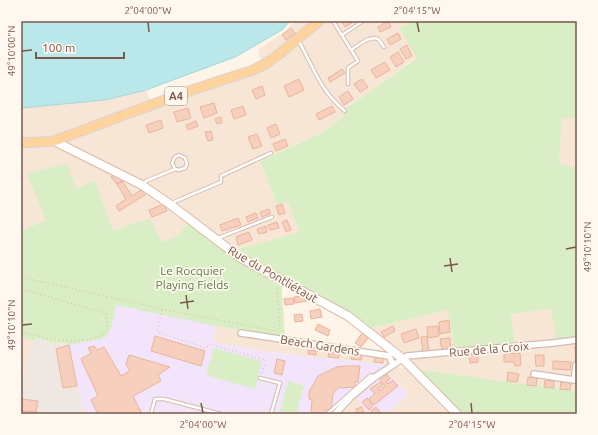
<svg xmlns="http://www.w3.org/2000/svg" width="598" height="435" viewBox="0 0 598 435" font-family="Ubuntu,sans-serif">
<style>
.residential{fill:#f7e5d6}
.industrial{fill:#efe7e1}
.education{fill:#f1e4fb}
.green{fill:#d9eec4}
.water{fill:#bae7ea;stroke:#9fd8dd}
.building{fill:#f6cfbd;stroke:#eab39c}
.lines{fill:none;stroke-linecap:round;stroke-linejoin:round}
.lane-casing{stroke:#d4bcaf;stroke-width:4.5}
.street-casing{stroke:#d4bcaf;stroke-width:8}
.secondary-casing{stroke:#d8bcab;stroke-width:10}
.primary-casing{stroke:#ddd3d0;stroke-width:11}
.path{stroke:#dcb29f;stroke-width:1;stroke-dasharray:1 3;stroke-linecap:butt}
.lane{stroke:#fff;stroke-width:2.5}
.street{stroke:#fff;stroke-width:5.5}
.secondary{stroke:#fff;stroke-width:8}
.primary{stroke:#ffd39e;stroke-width:9}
.ticks{fill:none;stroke:#7b5749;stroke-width:1.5}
.labels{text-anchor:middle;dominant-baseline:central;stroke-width:3.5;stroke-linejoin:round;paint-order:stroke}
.shield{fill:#fff8f0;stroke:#a3877b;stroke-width:1}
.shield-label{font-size:11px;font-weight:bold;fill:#7b5749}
.park-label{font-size:12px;fill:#547c3c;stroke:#fff8f0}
.street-label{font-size:12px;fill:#7b5749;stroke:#fff8f0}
.neatline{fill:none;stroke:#7b5749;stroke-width:1.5}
.ticks-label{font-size:10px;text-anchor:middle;fill:#7b5749}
</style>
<rect width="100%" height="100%" fill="#fef4e8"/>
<path class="residential" d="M295,21H408L409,23L399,28L417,57L348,107L343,117L320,133L260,161L277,204L288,201L299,232L235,250L190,219L179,235L160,242L113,231L95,181L76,188L46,220L21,231V147L43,145L55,146L63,140L263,68L258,50L284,32Z
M146,90L151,103L54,137L21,140V108L105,100Z
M562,117L577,118V168L559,163Z
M551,309L558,340L577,337V391L415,369L370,328L448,310L515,344L511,314Z
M216,326L391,354L396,358L395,360L390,365L268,352L213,342Z
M21,337L33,341L21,380Z
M393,367L408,368L452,414H386L409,394L387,372Z
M356,397L369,414H338L351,402Z"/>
<path class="industrial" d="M39,338L52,343H68L69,345L77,386L85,414H21V380L33,341Z"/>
<path class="education" d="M67,163L76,188L95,181L113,231L150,218L161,242L179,235L190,219L285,336L216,326L213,342L268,352L390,365L349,397L332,414H85L77,386L69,345L105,338L21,231L46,220L27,174Z
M387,372L409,394L386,414H369L356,397Z"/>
<path class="green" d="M408,21H577V118H562L559,163L577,168V337L557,340L551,309L511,314L515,344L455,349L448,310L370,328L353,316L235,250L299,232L288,201L277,204L260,161L321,133L343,117L348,107L417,58L399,28L409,23Z
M67,163L76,188L95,181L113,231L150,218L161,242L179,235L190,219L216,239L281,280L285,336L216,326L116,305L111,328L105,338L69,345L68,343H52L39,338L33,341L21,337V231L46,220L27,174Z
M214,348L262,361L255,389L206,375Z
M415,369L577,391V414H462Z
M288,381L304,386L296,414H286L280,412Z"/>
<path class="water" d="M21,21H290L282,30L235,57L146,90L105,100L21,108Z"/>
<path class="building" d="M342,21H353V22L345,27Z
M388,21L391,27L380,32L378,27Z
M291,28L295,33L286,40L282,35Z
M398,33L401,39L390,45L387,39Z
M407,45L412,56L406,59L400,49Z
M398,52L404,62L396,67L390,57Z
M385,62L390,70L376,78L371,70Z
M342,69L345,73L330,82L328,78Z
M299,79L304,90L289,97L284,86Z
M362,79L368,87L360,92L354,84Z
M262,86L265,95L256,99L252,90Z
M348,91L353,99L344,105L339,97Z
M214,103L217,113L204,118L200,107Z
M243,106L246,115L234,119L231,110Z
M332,106L335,112L319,120L316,114Z
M188,108L191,118L177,122L174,112Z
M221,117L222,123L217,124L215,119Z
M161,120L163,128L149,133L146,125Z
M196,121L198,126L188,130L186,125Z
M276,124L280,134L271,138L267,128Z
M211,131L213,140L208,141L205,132Z
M257,134L262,146L253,149L248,137Z
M285,139L288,146L276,151L273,144Z
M115,174L122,181L117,184L111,177Z
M122,181L132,196L141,190L145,195L119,211L116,206L126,199L117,184Z
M164,204L167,211L152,217L149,210Z
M282,204L285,213L279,215L276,206Z
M269,209L270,214L262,217L260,212Z
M256,213L258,218L248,222L246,217Z
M238,218L241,225L222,231L220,225Z
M287,220L291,230L286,232L282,222Z
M277,222L279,228L270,230L268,225Z
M266,226L267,232L259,234L257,229Z
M249,232L252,240L238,245L236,237Z
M306,295L307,301L295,303L294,297Z
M293,298L294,304L285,305L284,299Z
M320,309L322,317L311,319L310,311Z
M302,314L303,321L295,322L294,315Z
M449,320L450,332L440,334L439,322Z
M318,324L330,330L328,336L315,330Z
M393,326L395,331L384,337L381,332Z
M438,326L439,336L428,338L427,327Z
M416,329L419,338L404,343L401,334Z
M363,332L369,337L361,347L355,343Z
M155,336L205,351L201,366L151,351Z
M427,336L429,352L423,353L421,337Z
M450,338L451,349L442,350L440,339Z
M69,345L77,386L63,388L56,349Z
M94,346L97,350L104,347L121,376L130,371L126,364L129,355L170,367L158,375L161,381L133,396L142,414H98L91,400L98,396L81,359L91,353L88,348Z
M575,347H577V363H576Z
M308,350L316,351V355L308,354Z
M329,352L339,353V358L328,357Z
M520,353L521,365L515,366L514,362H504V354Z
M478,354V362L470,363L469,355Z
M352,355L362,356L361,360L351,359Z
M535,355H544V366H536Z
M375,357L383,358V363L374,362Z
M277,359L285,361L282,375L274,373Z
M553,361L571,362L570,370L553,369Z
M347,366H360L358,382H355V387L338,388L333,394L331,410H324V413H311L312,400L309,399V392L318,376L337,367Z
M508,372L519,374L517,382L507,381Z
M387,374L390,379L386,382L388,384L393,380L398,386L374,405L369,399L375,393L370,389L380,382L383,385L378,389L379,391L385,386L380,380Z
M528,377L537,378L536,386L527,385Z
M545,380L554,381V388L544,387Z
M561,382L571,383L570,390L560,389Z
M367,398L373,406L369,410L362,402Z
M21,399L38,401L36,412L21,411Z
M362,407L364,414H357L356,409Z
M376,407L381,413L379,414H373L371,411Z"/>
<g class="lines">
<defs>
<path id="lane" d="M333,21L358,61L348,68V84
M342,35L363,21
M298,40C314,67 319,90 345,111
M351,50C358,46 369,35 378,39C380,41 382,44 384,47
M144,184L146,181L175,169L172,163L175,157L179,155L185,158L187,164L185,168L179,170L175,169
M173,203L174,202L221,182V176L271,153
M218,238L272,217
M260,378L280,383L271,414
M151,414L155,399H164L221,414
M327,414L371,375L375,377"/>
<path id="street" d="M241,333L389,356L393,365
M534,374L574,380L576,365H577
M335,414L350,398L375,377L407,356L553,343L577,340"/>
<path id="secondary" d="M54,141L142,185L171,205L239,257L348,316L403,359L457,414"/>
<path id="primary" d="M21,143L54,141L189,91L253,70L265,64L278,55L319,21"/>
</defs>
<use href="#lane" class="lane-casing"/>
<use href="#street" class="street-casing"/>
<use href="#secondary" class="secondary-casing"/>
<use href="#primary" class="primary-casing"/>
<path class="path" d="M21,277L171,311L276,331L280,327L277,286
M21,289L98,311L106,314L108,331C90,348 42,339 21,331
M162,310L157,332L207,348L208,344L266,360L262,373"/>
<use href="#lane" class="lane"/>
<use href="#street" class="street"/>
<use href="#secondary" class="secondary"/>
<use href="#primary" class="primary"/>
</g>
<path class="ticks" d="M148,22L149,32M417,22L419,32M22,51L32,50M566,249L576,247M450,258L452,272M444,266L458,264M186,295L188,309M180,303L194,301M22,325L32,324M201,403L203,413M471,403L472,413"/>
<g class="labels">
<rect class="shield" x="165" y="87" width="22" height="18" rx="3"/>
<g class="shield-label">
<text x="176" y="96">A4</text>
</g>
<g class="park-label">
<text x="192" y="270">Le Rocquier<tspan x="192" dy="14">Playing Fields</tspan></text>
</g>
<g class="street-label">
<text transform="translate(273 274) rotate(30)">Rue du Pontliétaut</text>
<text transform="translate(320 345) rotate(9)">Beach Gardens</text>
<text transform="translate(489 349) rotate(-5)">Rue de la Croix</text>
</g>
</g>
<rect width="598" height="435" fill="none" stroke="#fff8f0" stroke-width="44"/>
<path d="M36 52v6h88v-6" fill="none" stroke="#7b5749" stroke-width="2"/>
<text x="42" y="52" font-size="12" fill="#7b5749" stroke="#fff8f0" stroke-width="3" paint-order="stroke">100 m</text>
<rect x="22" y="22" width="554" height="391" class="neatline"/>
<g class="ticks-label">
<text x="148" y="14">2°04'00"W</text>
<text x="417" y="14">2°04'15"W</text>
<text transform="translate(11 51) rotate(-90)" y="4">49°10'00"N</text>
<text transform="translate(587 247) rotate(-90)" y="4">49°10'10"N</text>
<text transform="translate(11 325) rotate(-90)" y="4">49°10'10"N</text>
<text x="203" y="428">2°04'00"W</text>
<text x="472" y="428">2°04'15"W</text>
</g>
</svg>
